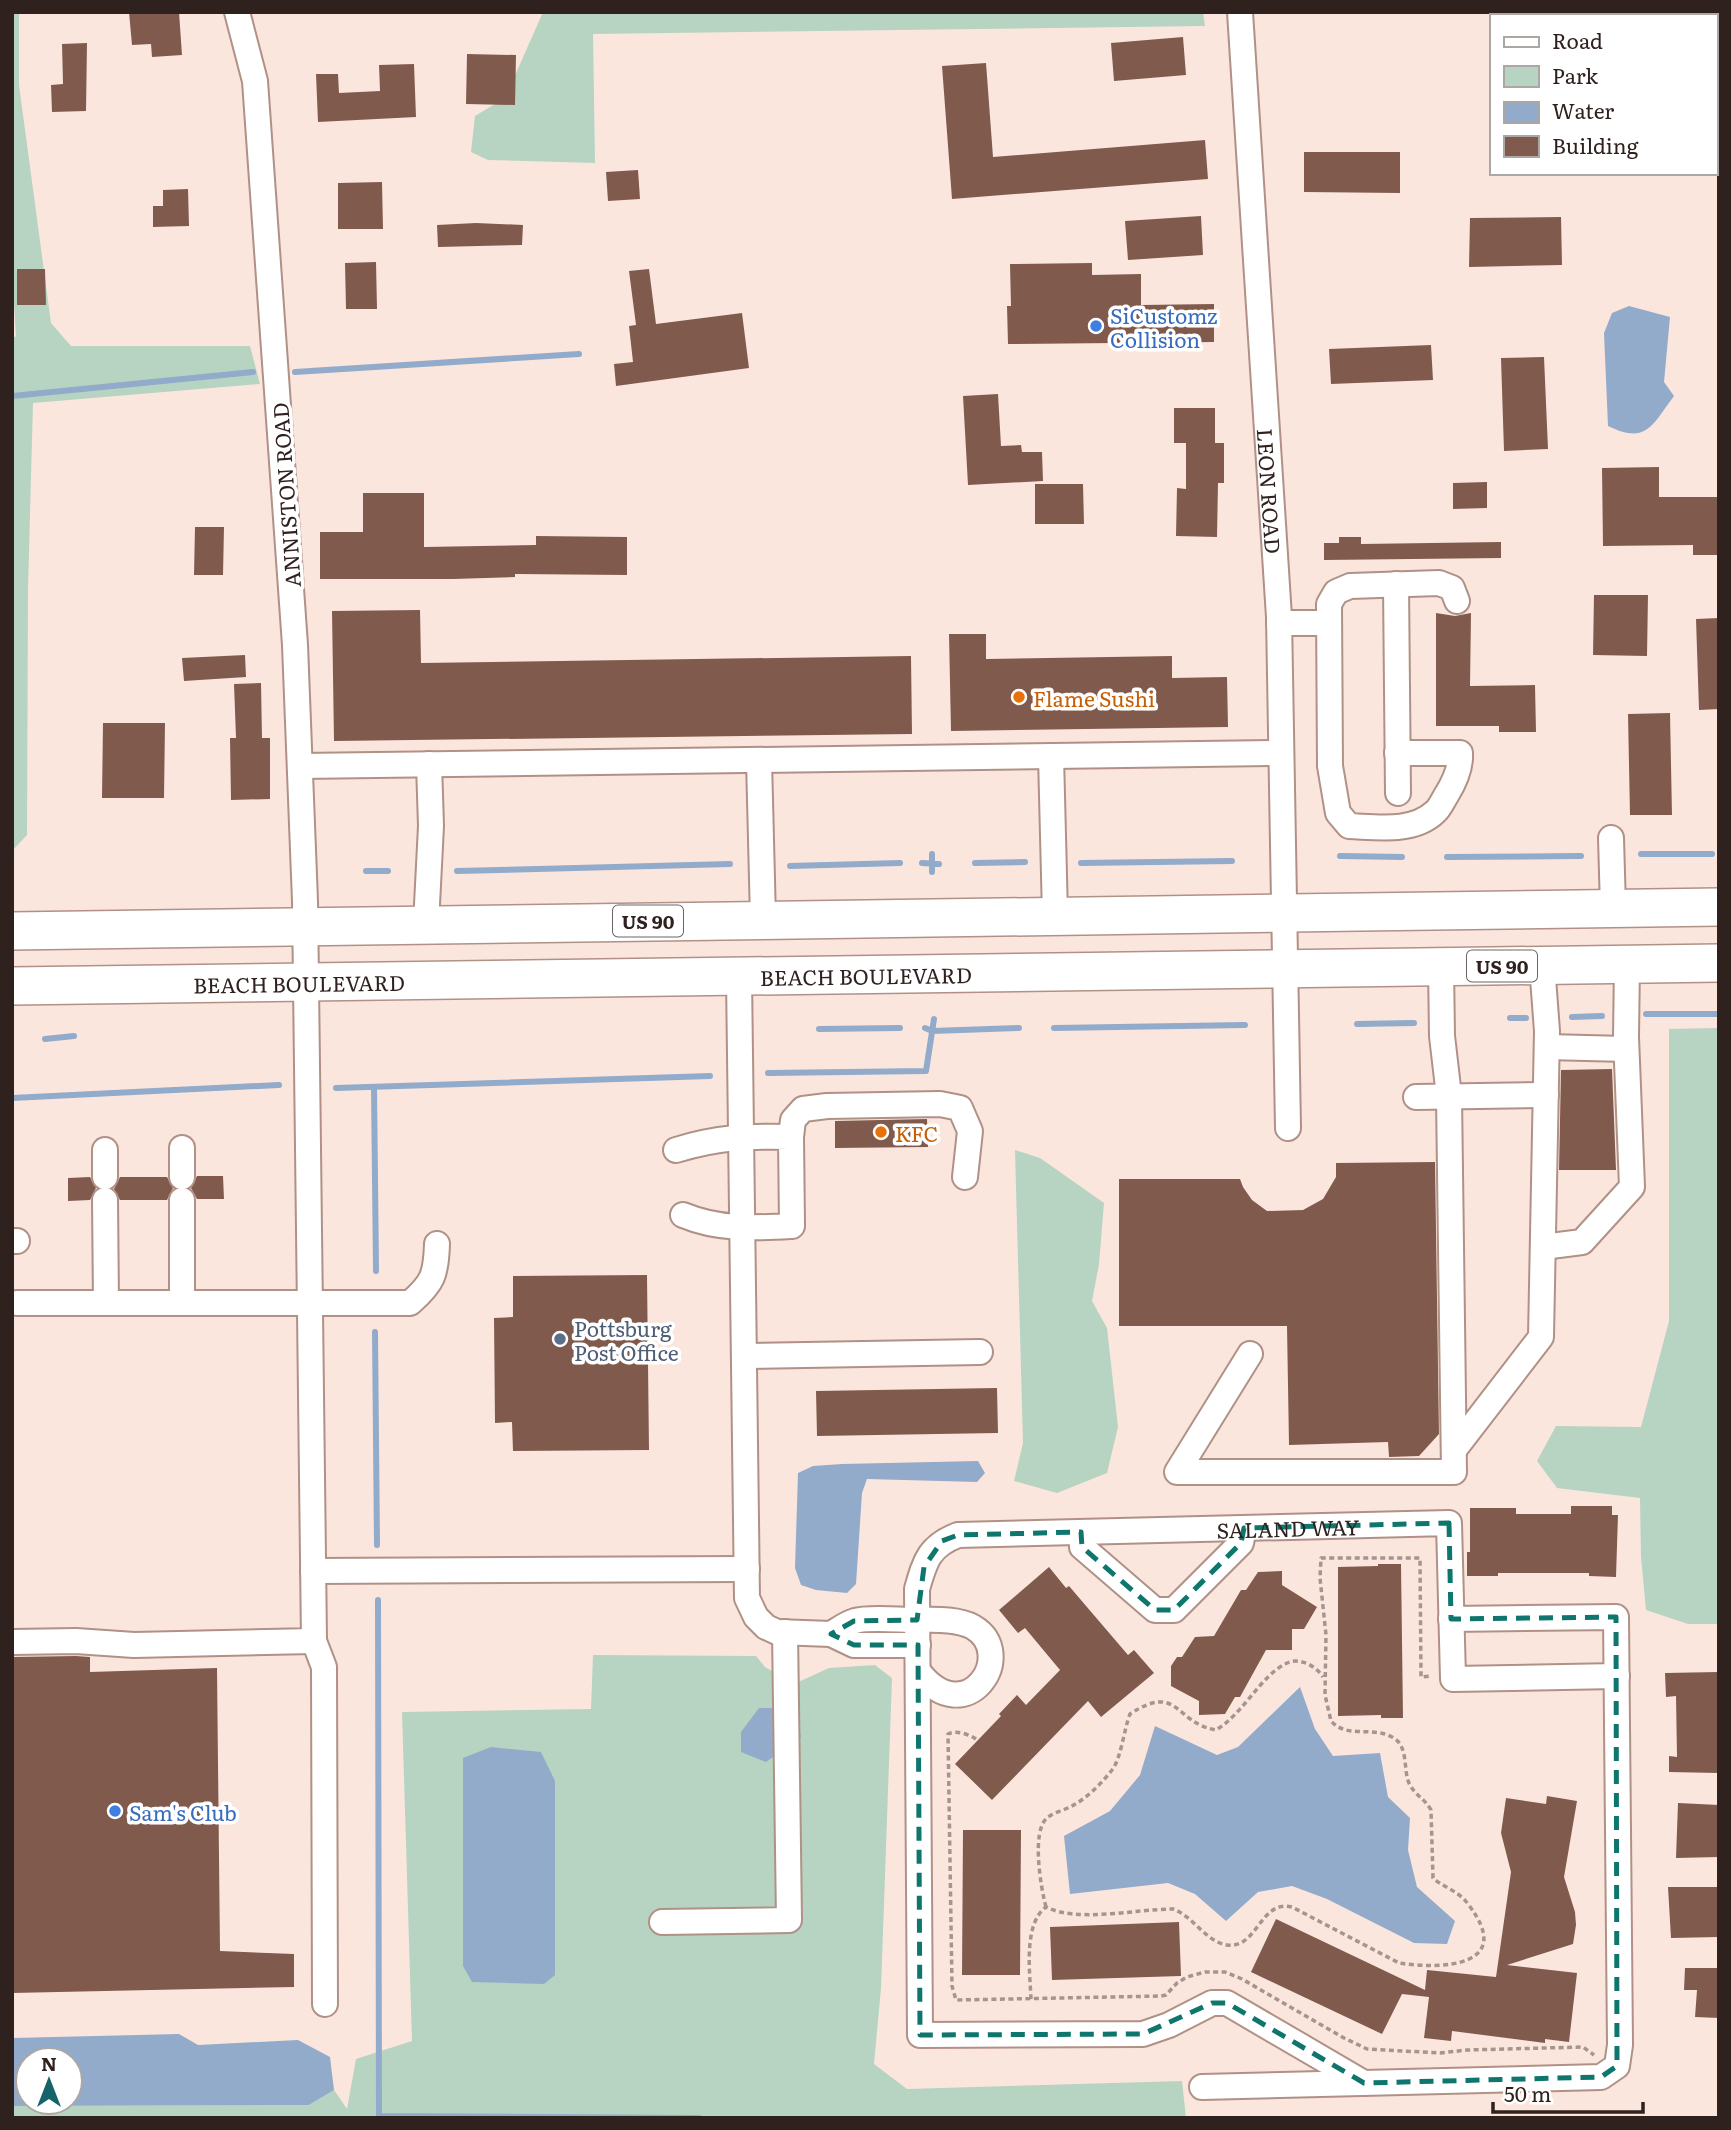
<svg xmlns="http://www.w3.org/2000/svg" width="1731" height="2130" viewBox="0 0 1731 2130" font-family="Literata,serif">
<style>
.green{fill:#b6d4c1}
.water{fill:#92abca;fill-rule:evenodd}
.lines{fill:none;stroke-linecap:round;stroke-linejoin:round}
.stream{stroke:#92abca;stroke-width:6}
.building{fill:#805b4d}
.minor-casing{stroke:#b09185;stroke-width:28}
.highway-casing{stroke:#b09185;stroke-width:40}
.path{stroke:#a6948e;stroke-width:3.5;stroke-dasharray:5 3.5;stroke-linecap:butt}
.minor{stroke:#fff;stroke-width:24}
.highway{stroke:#fff;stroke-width:37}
.marked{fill:none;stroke:#0f766e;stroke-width:5;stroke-dasharray:14 9;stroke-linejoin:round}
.shop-dot{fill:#3f7fe0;stroke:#fff;stroke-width:2.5}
.food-dot{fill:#e8710a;stroke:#fff;stroke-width:2.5}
.service-dot{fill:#5c6f8a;stroke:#fff;stroke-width:2.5}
.labels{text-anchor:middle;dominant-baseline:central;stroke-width:7;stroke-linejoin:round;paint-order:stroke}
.shield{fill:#fff;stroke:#6d6462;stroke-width:2}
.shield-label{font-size:19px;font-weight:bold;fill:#2f221e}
.shop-label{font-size:21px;fill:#366cbe;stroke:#fff;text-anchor:start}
.street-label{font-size:21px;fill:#2f221e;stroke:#fff}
.food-label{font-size:21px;fill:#c56008;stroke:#fff;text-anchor:start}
.service-label{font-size:21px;fill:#4e5e75;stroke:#fff;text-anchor:start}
</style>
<rect width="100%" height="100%" fill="#fbe6de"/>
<path class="green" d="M12,12H19V85L51,323L71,346H250L260,384L33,403L28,589L27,835L12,851V339L16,336L12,272Z
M543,12H1203L1205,26L593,34L595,163L488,160L471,152L475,116L505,98Z
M1719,1028V1624H1688L1646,1610L1641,1557L1640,1498L1557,1488L1537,1461L1556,1426L1641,1427L1669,1321V1029Z
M1015,1150L1040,1158L1104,1203L1099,1264L1092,1301L1107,1328L1118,1427L1107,1473L1057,1493L1014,1481L1023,1443Z
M593,1655L756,1656L765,1667L794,1684L829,1668L875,1665L892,1678L881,1988L874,2064L907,2089L1182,2081L1186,2118H12V2106L309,2105L334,2090L347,2109L356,2059L412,2041L402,1712L591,1709Z"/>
<path class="water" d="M1629,306L1670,317L1664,382L1674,396C1652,425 1647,445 1608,426L1604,333L1612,313Z
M978,1461L985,1473L977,1482L867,1479L862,1493L856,1584L847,1593L816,1590L801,1585L795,1568L798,1473L813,1466L842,1464Z
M1300,1687L1315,1729L1333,1756L1380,1753L1388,1797L1410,1818L1408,1850L1417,1887L1455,1921L1447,1944L1414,1943L1327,1899L1292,1886L1258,1892L1226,1921L1195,1894L1168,1883L1070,1894L1064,1836L1110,1811L1140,1775L1155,1726L1217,1755L1238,1747Z
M759,1708H771L799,1728L801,1737L766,1762L741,1752V1732Z
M491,1747L541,1752L555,1781V1975L544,1984L472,1982L463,1966V1758Z
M179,2034L198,2045L298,2040L330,2057L334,2090L309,2105L12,2106V2038ZM70,2060V2102H28V2060Z"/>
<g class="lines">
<path class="stream" d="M295,372L579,354
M12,396L253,372
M1641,854H1712
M1340,856L1402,857
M1447,857L1581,856
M922,863L939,864
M975,863L1025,862
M1081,863L1232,861
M790,866L900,863
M366,871H388
M457,871L730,864
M932,872V854
M1646,1014H1719
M1572,1017L1602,1016
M1510,1018H1526
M1357,1024L1414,1023
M925,1028L932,1031L1019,1028
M1054,1028L1245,1025
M819,1029L900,1028
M45,1039L74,1036
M768,1073L926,1071L934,1019
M374,1087L376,1271
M336,1088L710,1076
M12,1098L279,1085
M375,1332L377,1545
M378,1600L379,2116L699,2118"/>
</g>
<path class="building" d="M129,12H179L182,55L152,57L151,44L132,45Z
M1183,37L1186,75L1114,81L1111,43Z
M87,43L86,111L52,112L51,85L63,84L62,44Z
M467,54L516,55L515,105L466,104Z
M986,63L993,157L1205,140L1208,179L952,199L942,66Z
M414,64L416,117L318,122L316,74H338L339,93L380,91L379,65Z
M1304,152H1400V193L1304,192Z
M638,170L640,199L608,201L606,172Z
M382,182L383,229H338V183Z
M188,189L189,226L153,227V206H163V190Z
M1201,216L1203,255L1128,260L1125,221Z
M1561,217L1562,265L1469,267L1470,218Z
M476,223L523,225L522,245L438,247L437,225Z
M376,262L377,309H346L345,263Z
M1092,263V275L1141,274V305L1214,304V342L1008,344L1007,306H1011L1010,264Z
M17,269H45L46,305H17Z
M649,269L656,324L742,313L749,368L616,386L614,364L633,362L629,326L636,325L629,271Z
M1431,345L1433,380L1331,384L1329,349Z
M1544,357L1548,449L1504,451L1501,358Z
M998,394L1001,446L1021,445L1022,452H1042L1043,481L968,485L963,396Z
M1174,408H1215V443H1224V483H1218L1217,537L1176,536L1177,488L1186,489V443H1174Z
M1659,467V497H1719V555H1693V545L1603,546L1602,468Z
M1487,482V508L1453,509V483Z
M1035,484H1083L1084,524H1035Z
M363,493H424V547L536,545V536L627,537V575L515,574V577L453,579H320V532H363Z
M195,527H224L223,575H194Z
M1339,537H1361V544L1501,542V558L1324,560V543H1339Z
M1594,595H1648L1647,656L1593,655Z
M420,610L421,663L911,656L912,734L334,741L332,611Z
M1436,613L1455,616L1471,613L1470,686L1535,685L1536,732H1499V726H1436Z
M1719,618V709L1699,710L1696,619Z
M949,634H986V659L1172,656V678L1227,677L1228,727L951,731Z
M245,655L246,677L184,681L182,658Z
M261,683L262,738H270V799L231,800L230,738H236L234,684Z
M1670,713L1672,815H1630L1628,714Z
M103,723H165L164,798H102Z
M1612,1069L1616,1170H1559L1561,1070Z
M927,1119L928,1147L835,1148V1121Z
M1435,1162L1439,1434L1419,1456L1389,1457L1388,1442L1289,1445L1287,1326H1119V1179H1240L1243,1187L1252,1200L1267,1211L1303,1210L1323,1199L1336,1177V1163Z
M197,1176H223L224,1199H197L191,1188Z
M90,1177L96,1188L90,1200L68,1201V1178Z
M120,1177H167L173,1188L167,1200H120L114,1189Z
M647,1275L649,1450L513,1451L512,1422L495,1423L494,1318L513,1317V1276Z
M997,1388L998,1433L817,1436L816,1391Z
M1571,1506H1612V1515H1618L1616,1577L1589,1576V1573H1498V1576H1467V1552H1470V1508H1516V1514H1571Z
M1378,1564H1401L1403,1718H1381V1715L1338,1716V1567L1378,1566Z
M1049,1567L1066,1588L1069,1586L1128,1655L1134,1650L1154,1673L1101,1717L1088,1701L992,1800L955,1764L1001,1716L999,1714L1017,1695L1026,1705L1060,1670L1025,1628L1018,1633L999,1610Z
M1282,1571V1585L1317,1607L1304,1629H1292V1650H1266L1240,1697H1235L1225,1714L1199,1715V1701L1171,1686V1666L1177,1657H1182L1195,1637L1214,1636L1241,1590H1246L1258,1572Z
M76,1656L90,1657V1672L217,1668L220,1951L294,1954V1987L12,1993V1657Z
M1718,1672L1719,1773L1669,1772V1756L1677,1757L1676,1696L1666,1697L1665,1673Z
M1547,1796L1577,1801L1564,1877L1575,1912L1576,1925L1573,1944L1507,1965L1577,1973L1569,2042L1545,2039V2043L1452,2031L1451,2041L1424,2038L1429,1997L1402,1994L1382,2034L1251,1972L1276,1919L1425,1990L1427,1970L1496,1977L1511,1872L1501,1833L1506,1798L1546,1804Z
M1678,1803L1719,1805V1857L1676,1858Z
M963,1830H1021L1020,1975H962Z
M1668,1887H1719V1937L1671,1938Z
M1179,1922L1181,1976L1052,1980L1050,1927Z
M1685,1968H1719V2018L1695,2017L1697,1990H1684Z"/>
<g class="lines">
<defs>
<g id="minor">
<path id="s1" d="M1240,12L1279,617L1288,1128"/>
<path d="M1396,584L1398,793"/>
<path d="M1279,623H1329"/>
<path d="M1397,753H1460C1461,768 1455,781 1447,794C1443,800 1440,808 1435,812C1413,833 1377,827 1349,826L1338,813L1330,766L1329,604L1336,592L1350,586L1439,583L1452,588L1457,601"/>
<path d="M1051,756L1055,915"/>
<path d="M759,760L763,919"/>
<path d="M300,766L1281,753"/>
<path d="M1611,838L1613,908"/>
<path d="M426,924L431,826L429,764"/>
<path d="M739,977L747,1598L756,1617L766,1627L777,1632L831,1634L854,1645H918"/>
<path d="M1547,1047L1626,1049"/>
<path d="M1416,1097L1546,1095"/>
<path d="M791,1137L793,1120L803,1109L827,1106L940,1104L960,1108L970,1131L965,1177"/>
<path d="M182,1148V1177"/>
<path d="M105,1150V1177"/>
<path d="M676,1150C718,1137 748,1136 791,1137L792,1226C754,1228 719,1230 683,1215"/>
<path d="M105,1200L106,1303"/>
<path d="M182,1200V1303"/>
<path d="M12,1241H17"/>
<path d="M1543,1247L1582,1242L1632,1187L1626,1037L1627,964"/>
<path d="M17,1303H410C433,1283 436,1275 437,1244"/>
<path d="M1250,1354L1177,1472H1454L1449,1096L1442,1036L1441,967"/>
<path d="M744,1356L980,1352"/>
<path d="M1454,1450L1541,1337L1547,1031L1542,965"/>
<path d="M1081,1532L1082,1547L1155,1610H1174L1241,1543L1244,1528"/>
<path d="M313,1571L747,1569"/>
<path d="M831,1634C838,1630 847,1623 855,1621C868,1617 899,1620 914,1620C932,1620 956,1618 973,1627C1019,1654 966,1734 918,1671"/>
<path d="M314,1641L324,1667L325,2004"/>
<path d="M12,1642L76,1641L134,1645L314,1641L305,901L295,645L255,81L237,12"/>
<path d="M662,1922L789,1920L785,1632"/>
<path id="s2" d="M1364,2083L1227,2003H1212L1169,2025L1143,2034L920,2035L917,1589C925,1561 929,1546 958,1535L1449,1523L1453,1679L1617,1676"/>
<path d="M1202,2087L1601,2077L1617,2066L1620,2045L1616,1617L1451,1619"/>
</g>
<g id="highway">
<path d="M12,931L1719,907"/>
<path id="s3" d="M12,986L1719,963"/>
</g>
</defs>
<use href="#minor" class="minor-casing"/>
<use href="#highway" class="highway-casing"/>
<path class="path" d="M976,1739C969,1734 956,1730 948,1734L952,1986L956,2000L1161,1996L1166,1995L1177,1983L1187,1977L1205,1972H1225L1242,1979L1344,2038L1367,2049L1440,2053L1467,2050L1583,2047L1594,2055
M1046,1907C1041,1889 1031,1831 1047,1818C1054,1812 1065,1810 1072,1806C1087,1798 1101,1784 1112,1770C1121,1759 1124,1729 1130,1714C1179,1682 1174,1723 1216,1730C1243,1714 1260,1677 1285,1664C1299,1656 1316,1666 1323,1677
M1031,1999C1030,1973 1023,1924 1046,1907C1078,1923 1136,1909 1173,1909C1193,1916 1206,1942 1227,1945C1258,1949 1260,1899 1292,1907L1399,1963C1444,1970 1516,1966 1468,1904C1459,1891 1444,1888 1433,1878L1431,1810C1425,1799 1416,1796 1410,1785C1402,1771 1410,1746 1392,1737C1372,1726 1347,1739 1331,1721L1325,1695L1326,1635L1320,1578L1321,1558H1420L1421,1677L1432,1676"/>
<use href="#minor" class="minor"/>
<use href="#highway" class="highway"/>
</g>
<path class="marked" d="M1449,1523L1451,1619L1616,1617L1617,2066L1601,2077L1364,2083L1227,2003H1212L1143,2034L920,2035L918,1645H854L831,1634L854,1621L917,1620L924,1567L942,1541L958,1535L1081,1532L1082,1547L1155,1610H1174L1241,1543L1244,1528Z"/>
<g class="shop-dot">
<circle cx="1096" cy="326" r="7"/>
<circle cx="115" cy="1811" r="7"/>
</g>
<g class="food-dot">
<circle cx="1019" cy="697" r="7"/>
<circle cx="881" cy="1132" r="7"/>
</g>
<circle class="service-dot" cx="560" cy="1339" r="7"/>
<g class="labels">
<g class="shield">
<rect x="613" y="905.5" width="70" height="31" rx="5"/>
<rect x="1467" y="950.5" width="70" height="31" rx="5"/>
</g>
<g class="shield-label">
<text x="648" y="921">US 90</text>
<text x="1502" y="966">US 90</text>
</g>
<g class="shop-label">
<text x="1110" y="314">SiCustomz<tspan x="1110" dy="24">Collision</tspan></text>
<text x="129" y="1811">Sam's Club</text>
</g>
<g class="street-label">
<text stroke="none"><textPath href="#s1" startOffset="480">LEON ROAD</textPath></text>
<text transform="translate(285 495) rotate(-94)">ANNISTON ROAD</text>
<text stroke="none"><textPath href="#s3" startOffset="854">BEACH BOULEVARD</textPath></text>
<text stroke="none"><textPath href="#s3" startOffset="287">BEACH BOULEVARD</textPath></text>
<text stroke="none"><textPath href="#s2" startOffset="1320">SALAND WAY</textPath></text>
</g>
<g class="food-label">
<text x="1033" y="697">Flame Sushi</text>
<text x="895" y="1132">KFC</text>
</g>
<g class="service-label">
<text x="574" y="1327">Pottsburg<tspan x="574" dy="24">Post Office</tspan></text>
</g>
</g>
<rect width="1731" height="2130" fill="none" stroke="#2f221e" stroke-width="28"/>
<rect x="1490" y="14" width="228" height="161" fill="#ffffff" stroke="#aca7a5" stroke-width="2"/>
<rect x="1504" y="37" width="35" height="10" fill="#ffffff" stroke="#aca7a5" stroke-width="2"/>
<text x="1552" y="49" font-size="21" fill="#2f221e">Road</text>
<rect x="1504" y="66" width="35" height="21" fill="#b6d4c1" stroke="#aca7a5" stroke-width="2"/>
<text x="1552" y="84" font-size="21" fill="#2f221e">Park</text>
<rect x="1504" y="102" width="35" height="21" fill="#92abca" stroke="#aca7a5" stroke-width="2"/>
<text x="1552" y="119" font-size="21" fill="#2f221e">Water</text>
<rect x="1504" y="136" width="35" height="21" fill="#805b4d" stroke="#aca7a5" stroke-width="2"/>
<text x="1552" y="154" font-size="21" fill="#2f221e">Building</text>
<g transform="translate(49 2081)"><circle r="33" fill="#ffffff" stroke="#aca7a5" stroke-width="2"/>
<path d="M0-5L12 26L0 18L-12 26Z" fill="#16646a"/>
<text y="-10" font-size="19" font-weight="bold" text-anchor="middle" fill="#2f221e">N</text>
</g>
<path d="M1493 2102v10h150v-10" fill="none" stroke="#2f221e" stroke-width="3.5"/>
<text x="1504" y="2102" font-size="21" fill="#2f221e" stroke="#ffffff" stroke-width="5" paint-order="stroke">50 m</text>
</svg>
